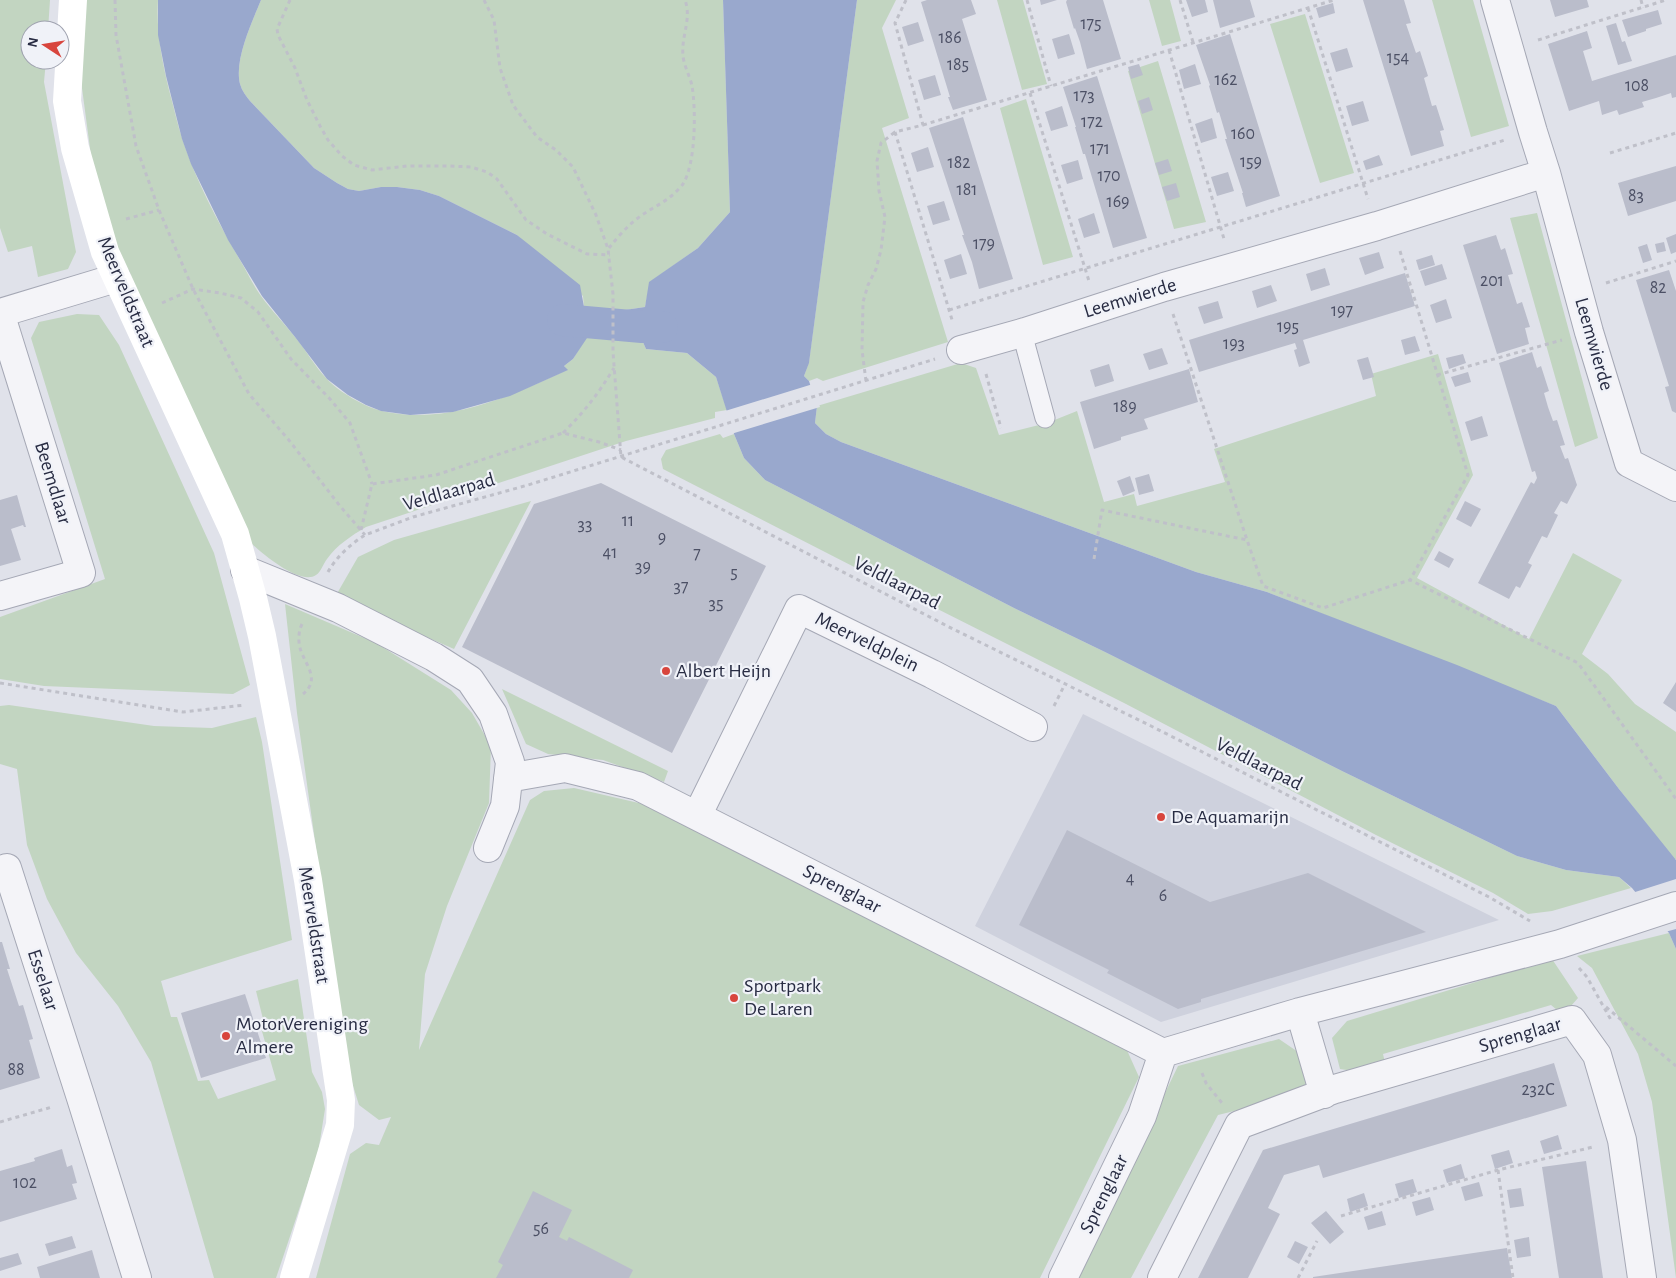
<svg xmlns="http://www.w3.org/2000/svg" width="1676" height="1278" viewBox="0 0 1676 1278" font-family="'Alegreya Sans',sans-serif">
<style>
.built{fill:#ced1dd}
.green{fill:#c2d5c1}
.water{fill:#99a8cd}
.pier{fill:#e0e2ea}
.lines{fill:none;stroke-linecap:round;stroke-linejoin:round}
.canal{stroke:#99a8cd;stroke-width:32}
.building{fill:#babdcb}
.lane-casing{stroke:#a5a8b5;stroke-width:21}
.street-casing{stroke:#a5a8b5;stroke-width:30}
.path{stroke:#bfc0c9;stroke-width:3;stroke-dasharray:4 4;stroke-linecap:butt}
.lane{stroke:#f4f4f8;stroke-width:19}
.street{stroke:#f4f4f8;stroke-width:28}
.secondary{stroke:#fff;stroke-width:28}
.poi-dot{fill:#d8453d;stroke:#f0f2f8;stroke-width:2}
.labels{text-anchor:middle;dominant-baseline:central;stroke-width:4.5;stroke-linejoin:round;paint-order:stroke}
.number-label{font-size:18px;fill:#4c5065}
.street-label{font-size:20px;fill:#282c43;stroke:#f0f2f8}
.poi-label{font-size:20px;fill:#282c43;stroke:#f0f2f8;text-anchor:start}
</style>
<rect width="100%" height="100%" fill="#e0e2ea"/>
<path class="built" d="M1083,714L1499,920L1161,1022L975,926Z"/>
<path class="green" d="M0,0H50L48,30H30V60H46L44,82L76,252L68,269L38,277L32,246L8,252L0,228Z
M84,0H158C156,31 162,60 169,90C174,107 177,124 183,141C197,183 218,222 240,260C247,272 253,285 261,296C271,310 284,323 295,337C306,350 315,367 327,379C339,392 365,407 382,411C447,426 510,396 567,370L564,366L573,359L584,341L607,310L592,311L584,307L583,296L517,235L439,196L420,190L397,187H381L359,191L348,189L337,183L314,168L250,101C246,96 242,91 240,84C234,60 252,22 261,0H723L730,212L698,248L650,282L645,307L618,311V332L639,333L646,349L687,353L716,377L727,410L715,412V418L626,441L366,527C351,536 337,545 327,559C323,564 321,572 316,575C300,586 260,552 249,541L128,285L93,171L80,73Z
M857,0H896L882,28L909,118L882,128L948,342L823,381L817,378L809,381L804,376L809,362Z
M997,0H1023L1047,84L1022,90Z
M1149,0H1170L1181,41L1162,46Z
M1432,0H1473L1509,126L1471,137Z
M1305,14L1354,173L1320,183L1270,24Z
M1158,61L1206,222L1174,229L1128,71Z
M1026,99L1073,257L1043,265L1000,108Z
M1537,213L1598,438L1575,447L1510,218Z
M77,314L99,315L119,345L214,553L250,685L233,694L44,686L0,679V617L105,579L31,338L39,322Z
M1438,354L1473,475L1417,578L1529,639L1573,553L1622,580L1582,654L1608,674L1635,704L1676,732V859H1674L1619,789L1556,706L1267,592L1196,572L841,442L826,434L815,423L817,406L961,363L976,368L999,435L1047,423L1077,411L1104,502L1134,494L1137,506L1225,482L1214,449L1376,396L1371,374Z
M720,434L723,438L734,434L744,458L765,480L1014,608L1105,652L1344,772L1517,856L1566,870L1619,877L1631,888L1552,911L1528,914L1493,893L1376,835L1126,704L864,572L663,469L661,459L666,450Z
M531,501L454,649L335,597L358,557L394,540Z
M285,604L376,643L451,690L472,713L491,746L489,803L447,906L425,974L419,1050L530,800L544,791L574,788L643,804L1126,1048L1139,1077L1040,1278H316L350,1154L366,1143L379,1145L391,1117L379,1120L359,1105L350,1076L330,948L297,713Z
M502,689L668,771L664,782L603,760L548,754L526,744Z
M9,705L154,726L212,728L256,717L262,742L292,940L161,981L171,1017H177L198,1081L209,1080L218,1099L276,1080L261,1028L265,1027L256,991L298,979L312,1072L322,1092L325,1109L318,1153L276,1278H214L151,1062L118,1006L76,953L47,899L27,845L17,769L0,764V706Z
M1669,933L1676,949V1278L1652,1102L1638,1054L1592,968L1577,956Z
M1552,959L1578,998L1563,1015L1551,1005L1383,1054L1386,1067L1360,1072L1340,1069L1332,1038L1347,1021Z
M1279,1039L1301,1054L1307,1082L1300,1095L1218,1115L1131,1278H1076L1178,1066Z"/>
<path class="water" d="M158,0H261C252,22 234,60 240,84C242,91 246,96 250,101L314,168L337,183L348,189L359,191L381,187H397L420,190L439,196L517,235L580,285L584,307L592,311L607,310V332L589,335L573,359L564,366L568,370L510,396L453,412L410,415L381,411L366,405L348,395L327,379L295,337L262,296L228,240L191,164L182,139L166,76L158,35Z
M723,0H857L809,363L804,376L809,381L817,406L815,423L826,434L841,442L1196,572L1267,592L1457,665L1556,706L1619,789L1676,860V949L1669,933L1632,888L1619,877L1566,870L1517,856L1344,772L1105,652L1014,608L765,480L744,458L734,434L716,377L687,353L646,349L639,333L618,332V311L645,307L649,282L698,248L730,212Z"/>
<path class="pier" d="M813,384L820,407L731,434L725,411Z
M1676,879V929L1665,932L1632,893Z"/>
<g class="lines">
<path class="canal" d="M563,320L642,327H662"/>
</g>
<path class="building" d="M927,0H971L976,14L962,19L987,100L953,110L948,97H950L921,2Z
M1040,0H1057L1041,5Z
M1067,0H1103L1121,59L1087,69L1080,42L1075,28L1074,29L1066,2Z
M1186,0H1205L1208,12L1192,17Z
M1213,0H1250L1255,17L1220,28Z
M1363,0H1404L1411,23L1406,24L1416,53L1420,51L1428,76L1424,78L1432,106L1436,105L1444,130L1440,131L1444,146L1411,156Z
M1550,0H1587L1589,7L1555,17Z
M1333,3L1335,13L1319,18L1316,8Z
M1658,10L1662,24L1646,29V31L1628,37L1622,20Z
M918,22L924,41L908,46L902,27Z
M1616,23L1622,42L1625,41L1632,61L1618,65L1606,26Z
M1587,31L1592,48L1583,51L1592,81L1676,55V97L1672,98L1671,93L1656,98L1642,102L1644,107L1619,115L1617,110L1602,115L1599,101L1569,111L1548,44Z
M1069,34L1075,54L1058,59L1052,39Z
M1230,34L1280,196L1246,207L1242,193H1243L1225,139H1227L1219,112L1217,113L1209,86L1210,85L1196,45Z
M1347,48L1353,67L1336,72L1330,53Z
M1139,64L1143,75L1131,79L1128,67Z
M1195,64L1201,84L1184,89L1179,70Z
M935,75L941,95L924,100L918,80Z
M1097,76L1147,238L1113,248L1085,154H1083L1075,127H1076L1063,87Z
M1149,97L1153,110L1142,114L1138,101Z
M1363,101L1369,121L1352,126L1346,106Z
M1062,106L1068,126L1051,131L1045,112Z
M963,117L1013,279L979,289L972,262L962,235H964L929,128Z
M1212,118L1217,138L1201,143L1195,124Z
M928,147L934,167L917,172L911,153Z
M1379,155L1383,165L1366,170L1363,161Z
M1168,159L1172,171L1159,175L1155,163Z
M1078,160L1083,179L1067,184L1061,165Z
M1676,166V201L1628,216L1618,183Z
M1228,172L1234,191L1217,196L1211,177Z
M1176,183L1180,197L1167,201L1162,187Z
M944,201L950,220L933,225L927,206Z
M1094,213L1100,233L1084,238L1078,219Z
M1676,234V252L1671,254L1666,238Z
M1496,235L1501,250L1505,248L1513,274L1508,275L1517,304L1522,302L1530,327L1525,328L1529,344L1497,354L1463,245Z
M1664,242L1666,251L1657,253L1655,244Z
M1647,244L1652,260L1643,263L1638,247Z
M1379,252L1384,268L1365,275L1359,258Z
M961,254L967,274L950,279L944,260Z
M1432,255L1435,265L1419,270L1416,260Z
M1442,264L1447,279L1425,286L1420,271Z
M1325,268L1330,285L1311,291L1306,274Z
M1669,270L1676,291V413L1672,411L1665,387L1669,386L1636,280Z
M1405,273L1415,306L1303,340L1310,363L1299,367L1294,350L1297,349L1295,343L1199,372L1189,340Z
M1271,285L1277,301L1257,308L1252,291Z
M1446,299L1452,318L1436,323L1430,305Z
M1218,301L1223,318L1204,324L1198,307Z
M1415,336L1420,351L1405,355L1401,340Z
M1162,348L1168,364L1149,370L1143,354Z
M1532,352L1537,368L1541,366L1549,391L1544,393L1548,407L1553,421L1557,420L1565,445L1560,446L1565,459L1568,458L1577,485L1567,504L1561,501L1554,513L1558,515L1547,538L1542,536L1528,563L1532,565L1520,588L1516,586L1509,599L1478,583L1531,482L1534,484L1537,478L1535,471L1532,472L1499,363Z
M1463,354L1466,363L1449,369L1446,358Z
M1368,357L1374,377L1363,380L1357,360Z
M1109,364L1114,381L1095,387L1090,370Z
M1189,369L1198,402L1144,419L1148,429L1121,437V440L1094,449L1080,402Z
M1468,372L1471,382L1455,387L1451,377Z
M1482,416L1488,436L1471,441L1465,422Z
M1149,474L1154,491L1139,495L1135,478Z
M1130,476L1135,491L1123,496L1117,481Z
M601,483L766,566L672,753L462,647L534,504Z
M17,495L26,527H24L23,525L11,529L21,560L0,566V500Z
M1465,501L1481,509L1471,527L1456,519Z
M1439,551L1454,559L1449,568L1434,560Z
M1676,682V712L1663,703Z
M1067,830L1210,902L1308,873L1426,932L1201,999V1002L1178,1009L1107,973L1109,970L1019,925Z
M0,942H2L10,969H7L19,1006L23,1005L33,1039L29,1040L40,1078L0,1090Z
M245,994L266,1058L201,1078L181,1013Z
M1554,1063L1567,1106L1323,1178L1319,1165L1284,1175L1268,1208L1280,1214L1248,1278H1198L1263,1150Z
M1558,1135L1562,1149L1544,1154L1540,1141Z
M62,1149L67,1167L72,1165L77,1183L72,1184L77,1199L0,1222V1171L35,1161L34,1158Z
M1509,1150L1513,1163L1495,1169L1491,1155Z
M1586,1161L1603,1278H1559L1542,1167Z
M1461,1164L1465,1178L1447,1183L1443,1170Z
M1413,1179L1417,1192L1399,1198L1395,1184Z
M1479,1182L1483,1196L1465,1201L1461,1187Z
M1521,1188L1524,1206L1510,1208L1507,1190Z
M533,1191L572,1210L559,1237L567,1241L569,1237L633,1270L629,1278H496L503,1265L498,1262Z
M1364,1193L1368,1206L1350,1212L1347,1199Z
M1430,1197L1434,1210L1416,1216L1412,1202Z
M1326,1211L1344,1232L1330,1244L1311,1223Z
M1382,1211L1386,1225L1368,1230L1364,1217Z
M72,1236L76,1248L49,1256L45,1244Z
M1529,1237L1531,1256L1517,1258L1514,1240Z
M1295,1241L1308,1247L1299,1264L1287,1257Z
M1507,1248L1512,1278H1313V1277Z
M92,1250L100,1278H40L37,1267Z
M18,1253L22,1264L0,1271V1258Z"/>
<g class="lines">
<defs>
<path id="lane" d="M1022,333L1045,418"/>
<path id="street" d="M1495,0L1533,132L1546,173L1589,332L1629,463L1676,487
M0,313L81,573L0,596
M0,313L116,278
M961,350L1025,332L1164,287L1377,226L1546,173
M245,570L338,608L434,657L470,680L493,714L510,762L505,806L488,848
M508,778L565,768L638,786L1163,1053L1300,1012L1560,944L1676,906
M697,816L799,609L932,674L1033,727
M0,870L7,868L81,1098L137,1278
M1300,1012L1324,1094
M1063,1278L1142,1116L1163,1053
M1162,1278L1239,1125L1335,1089L1572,1020L1597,1055L1622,1140L1642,1278"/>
</defs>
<use href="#lane" class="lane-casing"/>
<use href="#street" class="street-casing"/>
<path class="path" d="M115,0L116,35L136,146L159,210L193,289L249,394L288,439L340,506L365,535
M290,0L277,29L278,35L295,68L307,100L320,126L328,140L342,156L354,165L372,170L407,166H450L471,167L487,172L497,179L526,220L547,234L587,254L610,255
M484,0L494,20L500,68L513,105L537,137L556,150L573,167L596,215L608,249L613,294V352L621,457L953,629L1151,726L1489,897L1530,921
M906,0L895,23L923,125L895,132L953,323
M1027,0L1051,86
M1180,0L1193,42
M1641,0L1643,8
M1308,8L1368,199
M1538,40L1666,0
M1169,50L1224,239
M1030,93L1089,281
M923,125L1334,0
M1610,153L1676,133
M126,219L159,210
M609,248C617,238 627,226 638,218C648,210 660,205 670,197C674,194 680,188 683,184C696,163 696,109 692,86C690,76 684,66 683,56C681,35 692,20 685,0
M1400,251L1468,475L1410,580
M1606,283L1676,261
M162,303L193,289L220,293L241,298L258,312L291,359L330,399L350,423L372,484
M949,310L1505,140
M1173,314L1247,540L1263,586L1323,608L1410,580L1578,663L1676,799
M986,374L1001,428
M1437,375L1562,340
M866,381L862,350L863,302L868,285L876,269L881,250L885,217L879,191L877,161L881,143L895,132
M563,433C585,411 598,394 614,368
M361,530L372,484L436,475L563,433L599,442L621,450
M1094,559L1102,510L1247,540
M328,572C336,557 352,543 365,535L413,517L528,485L935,359
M302,624C298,632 298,643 301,651C307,667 320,680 303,694
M0,683L183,712L245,705
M1054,706L1065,684
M1579,968L1587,977L1611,1020
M1606,1007L1676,1066
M1202,1073L1206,1083L1222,1103
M0,1122L52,1107
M1498,1170L1513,1278
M1341,1216L1498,1170L1593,1147
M1298,1278L1317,1241"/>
<use href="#lane" class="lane"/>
<use href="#street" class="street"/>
<path class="secondary" d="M73,0L67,101L75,148L105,252L235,534L253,598L262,636L308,880L341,1100L340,1125L294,1278"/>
</g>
<g class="poi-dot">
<circle cx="666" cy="671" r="5"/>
<circle cx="1161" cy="817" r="5"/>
<circle cx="734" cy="998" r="5"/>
<circle cx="226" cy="1036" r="5"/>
</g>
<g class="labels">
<g class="number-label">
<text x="1091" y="24">175</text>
<text x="950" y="38">186</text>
<text x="1398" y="58">154</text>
<text x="958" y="65">185</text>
<text x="1226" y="80">162</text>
<text x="1637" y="86">108</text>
<text x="1084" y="96">173</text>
<text x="1092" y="122">172</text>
<text x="1243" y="134">160</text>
<text x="1100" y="149">171</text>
<text x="1251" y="162">159</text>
<text x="959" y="163">182</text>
<text x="1109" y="176">170</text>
<text x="967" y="190">181</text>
<text x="1636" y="196">83</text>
<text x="1118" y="202">169</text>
<text x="984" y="244">179</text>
<text x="1492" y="281">201</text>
<text x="1658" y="288">82</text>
<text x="1342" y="311">197</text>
<text x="1288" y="327">195</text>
<text x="1234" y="344">193</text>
<text x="1125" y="407">189</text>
<text x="628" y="521">11</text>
<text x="585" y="525">33</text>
<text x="662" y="538">9</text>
<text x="610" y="553">41</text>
<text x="697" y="554">7</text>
<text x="643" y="567">39</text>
<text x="734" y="573">5</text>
<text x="681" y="587">37</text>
<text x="716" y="604">35</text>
<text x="1130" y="879">4</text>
<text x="1163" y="896">6</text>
<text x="16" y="1070">88</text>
<text x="1538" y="1090">232C</text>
<text x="25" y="1183">102</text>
<text x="541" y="1229">56</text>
</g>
<g class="street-label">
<text transform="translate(126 292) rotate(67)">Meerveldstraat</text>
<text transform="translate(1130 298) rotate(-17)">Leemwierde</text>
<text transform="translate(1594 344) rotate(74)">Leemwierde</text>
<text transform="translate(53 483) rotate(73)">Beemdlaar</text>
<text transform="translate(449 492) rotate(-16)">Veldlaarpad</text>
<text transform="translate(897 583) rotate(27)">Veldlaarpad</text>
<text transform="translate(867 642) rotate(26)">Meerveldplein</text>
<text transform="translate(1259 764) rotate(27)">Veldlaarpad</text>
<text transform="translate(842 889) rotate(27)">Sprenglaar</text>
<text transform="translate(314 925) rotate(81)">Meerveldstraat</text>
<text transform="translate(43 980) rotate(72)">Esselaar</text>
<text transform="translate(1520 1035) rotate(-16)">Sprenglaar</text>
<text transform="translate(1104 1194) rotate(-64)">Sprenglaar</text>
</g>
<g class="poi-label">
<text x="676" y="671">Albert Heijn</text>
<text x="1171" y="817">De Aquamarijn</text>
<text x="744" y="986">Sportpark<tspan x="744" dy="23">De Laren</tspan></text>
<text x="236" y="1024">MotorVereniging<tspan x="236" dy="23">Almere</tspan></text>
</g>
</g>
<g transform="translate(45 45) rotate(282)"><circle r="24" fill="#f0f2f8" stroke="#a0a3b0"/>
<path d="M0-4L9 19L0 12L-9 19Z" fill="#d8453d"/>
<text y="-8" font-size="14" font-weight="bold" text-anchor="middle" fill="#282c43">N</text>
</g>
</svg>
